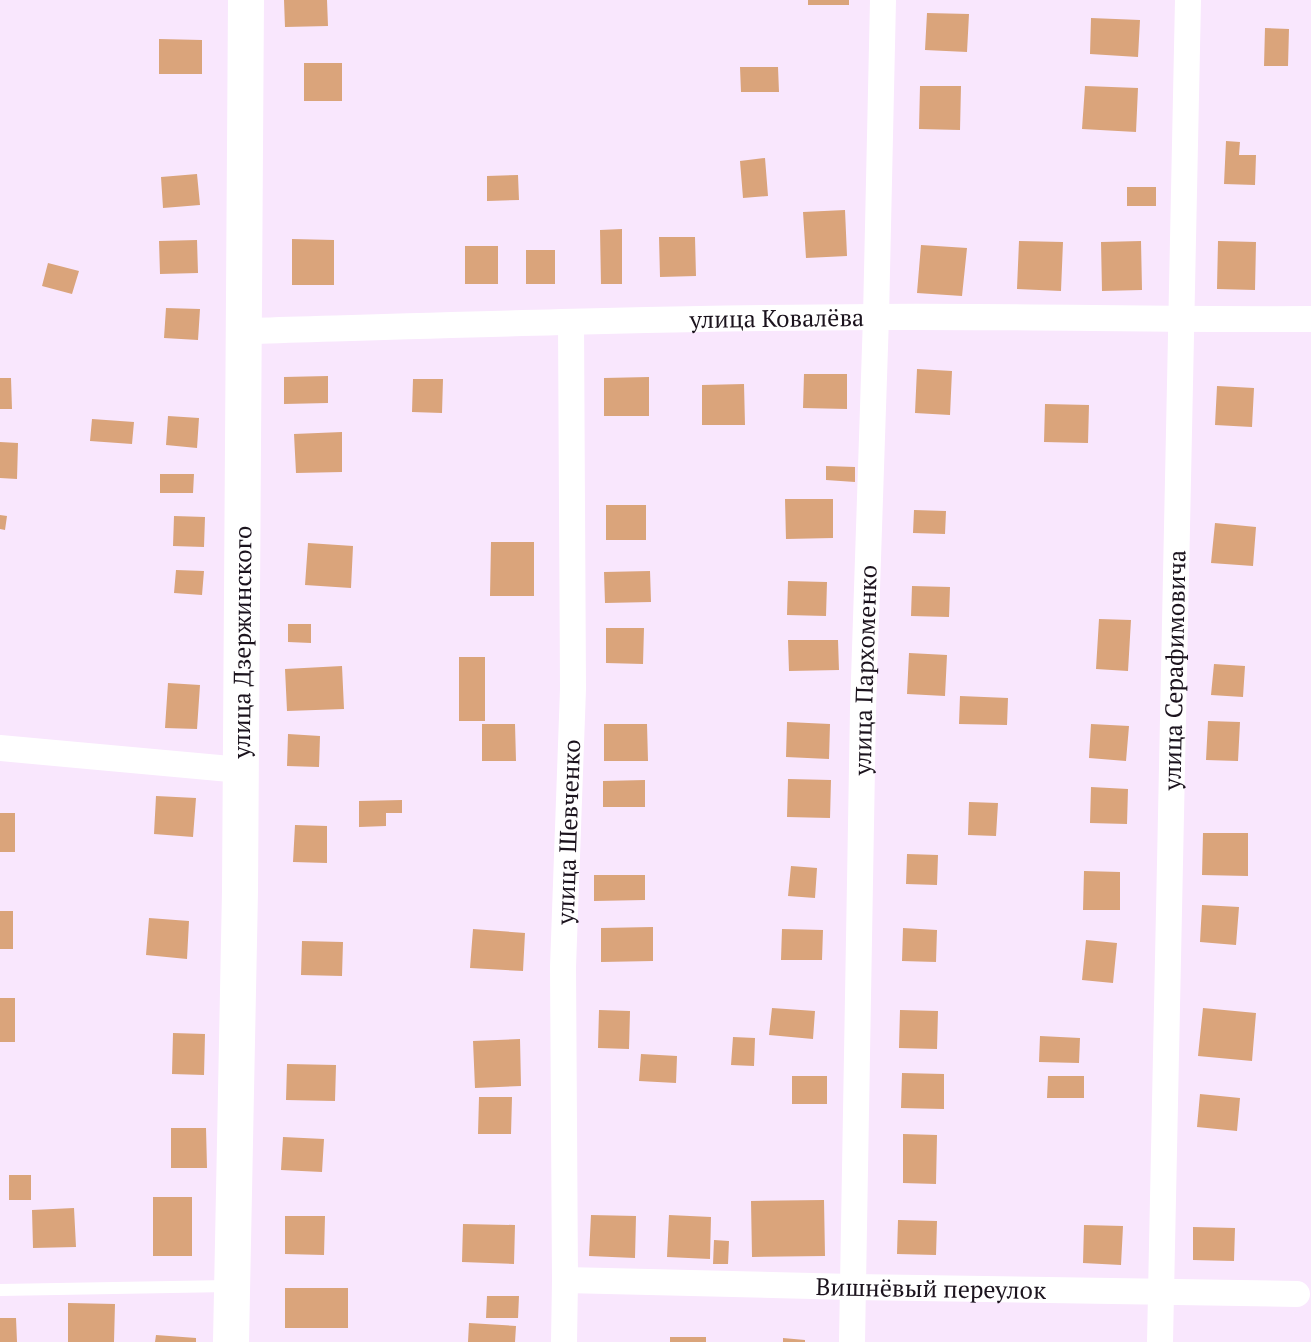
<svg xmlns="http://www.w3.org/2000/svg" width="1311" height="1342" viewBox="0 0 1311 1342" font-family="'PT Serif',serif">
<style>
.building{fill:#daa47b}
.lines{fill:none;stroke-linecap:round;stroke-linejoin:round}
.lane{stroke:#fff;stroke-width:12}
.street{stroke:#fff;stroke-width:26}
.secondary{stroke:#fff;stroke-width:36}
.labels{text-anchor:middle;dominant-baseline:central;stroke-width:7;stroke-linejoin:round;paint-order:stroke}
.street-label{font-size:24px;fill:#1b131d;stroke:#fef9ff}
</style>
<rect width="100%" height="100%" fill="#f9e7fd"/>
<path class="building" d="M284,0H327L328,26L285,27Z
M808,0H849V5H808Z
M927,13L969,14L967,52L925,50Z
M1091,18L1140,20L1138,57L1090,54Z
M1265,28L1289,29L1288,66H1264Z
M159,39L202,40V74H159Z
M304,63H342V101H304Z
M740,67H778L779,92H741Z
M920,86H961L960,130L919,129Z
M1085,86L1138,88L1136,132L1082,129Z
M1226,141L1240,142L1239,155H1256L1255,185L1224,184Z
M765,158L768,196L743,198L740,161Z
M197,174L200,205L163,208L161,177Z
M518,175L519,200L487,201V176Z
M1127,187H1156V206H1127Z
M845,210L847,256L806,258L803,212Z
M622,229V284H601L600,230Z
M659,237H695L696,276L660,277Z
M292,239L334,240V285H292Z
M197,240L198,273L160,274L159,241Z
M1019,241L1063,242L1061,291L1017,289Z
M1141,241L1142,290L1102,291L1101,242Z
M1218,241L1256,242L1255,290L1217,289Z
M921,245L967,248L962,296L917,293Z
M465,246H498V284H465Z
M526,250H555V284H526Z
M48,263L79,271L72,294L42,286Z
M166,308L200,309L198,340L164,338Z
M917,369L952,371L950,415L915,413Z
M804,374H847V409L803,408Z
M328,376V403L284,404V377Z
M649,377V416H604V378Z
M0,378H11L12,409H0Z
M413,379H443L442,413L412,412Z
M744,384L745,425H702V385Z
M1217,386L1254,388L1252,427L1215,425Z
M1045,404L1089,405L1088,443L1044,442Z
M168,416L199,418L197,448L166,445Z
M92,419L134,422L132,444L90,441Z
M342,432V472L296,473L294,434Z
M0,442L18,443L17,479L0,478Z
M826,466L855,467V482L826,480Z
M160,474H194L193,493H160Z
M785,499H833V538L786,539Z
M606,505H646V540H606Z
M914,510L946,511L945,534L913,533Z
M0,515L7,516L5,530L0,529Z
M174,516L205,517L204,547L173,546Z
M1215,523L1256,527L1253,566L1211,563Z
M491,542H534V596H490Z
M308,543L353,546L351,588L305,585Z
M176,570L204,571L202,595L174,593Z
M650,571L651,602L605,603L604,572Z
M788,581L827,582L826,616L787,615Z
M912,586L950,587L949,617L911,616Z
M1099,619L1131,620L1128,671L1096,669Z
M288,624H311V643L288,642Z
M606,628H644L643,664L606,663Z
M788,640H838L839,670L789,671Z
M909,653L947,655L945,696L907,694Z
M459,657H485V721H459Z
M1214,664L1245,666L1243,697L1211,695Z
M342,666L344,709L287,711L285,669Z
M168,683L200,685L197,729L165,728Z
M960,696L1008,698L1007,725L959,724Z
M1208,721L1240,722L1238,761L1206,760Z
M787,722L830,724L829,759L786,757Z
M482,724H515L516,761H482Z
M604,724H647L648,761H604Z
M1091,724L1129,726L1126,761L1089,758Z
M288,734L320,736L319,767L287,766Z
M788,779L831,780L830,818L787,817Z
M645,780V807H603V781Z
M1091,787L1128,789L1127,824L1090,823Z
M156,796L196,798L193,837L154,834Z
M402,800V813H386V826L359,827V801Z
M969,802L998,803L996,836L968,835Z
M0,813H15V852H0Z
M295,825L327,826V863L293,862Z
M1203,833H1248V876L1202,875Z
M907,854L938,855L937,885L906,884Z
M791,866L817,868L815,898L788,896Z
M1084,871L1120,872V910H1083Z
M594,875H645V900L594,901Z
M1202,905L1239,907L1236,945L1200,942Z
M0,911H13V949H0Z
M149,918L189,921L187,959L146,955Z
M653,927V961L601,962V928Z
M903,928L937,930L936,962L902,961Z
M473,929L525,933L523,971L470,968Z
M782,929L823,930L822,960H781Z
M1086,940L1117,943L1113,983L1082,980Z
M302,941L343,942L342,976L301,975Z
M0,998H15V1042H0Z
M772,1008L815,1011L813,1039L769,1035Z
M1203,1008L1256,1013L1252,1061L1198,1056Z
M599,1010L630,1011L629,1049L598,1048Z
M900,1010L938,1011L937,1049L899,1048Z
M173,1033L205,1034L204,1075L172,1074Z
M1040,1036L1080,1038L1079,1063L1039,1062Z
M733,1037L755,1038L754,1066L731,1065Z
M520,1039L521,1086L475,1088L473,1041Z
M641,1054L677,1056L676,1083L639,1081Z
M287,1064L336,1065L335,1101L286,1100Z
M902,1073L944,1074V1109L901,1108Z
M792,1076H827V1104H792Z
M1048,1076H1084V1098H1047Z
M1200,1094L1240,1098L1237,1131L1197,1127Z
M479,1097H512L511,1134H478Z
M171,1128H206L207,1168H171Z
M903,1134L937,1135L936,1184L903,1183Z
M283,1137L324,1139L322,1172L281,1170Z
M9,1175H31V1200H9Z
M153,1197H192V1256H153Z
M824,1200L825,1256L752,1257L751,1201Z
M74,1208L76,1247L33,1248L32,1210Z
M591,1215L636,1216L635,1258L589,1256Z
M669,1215L711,1217L710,1259L667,1257Z
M285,1216H325L324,1255L285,1254Z
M898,1220L937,1221L936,1255L897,1254Z
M463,1224L515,1225L514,1264L462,1262Z
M1084,1225L1123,1226L1121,1265L1083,1263Z
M1193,1227L1235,1228L1234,1261L1193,1260Z
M714,1240L729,1241L728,1264H713Z
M285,1288H348V1328H285Z
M487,1296H519L518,1318H486Z
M68,1303L115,1304L114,1342H68Z
M0,1318H16L17,1342H0Z
M469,1323L516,1326L515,1342H468Z
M156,1335L196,1338V1342H155Z
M670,1337H706V1342H670Z
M783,1338L805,1340V1342H783Z"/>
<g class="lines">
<path class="lane" d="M0,1290L229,1286"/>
<g class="street">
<path id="s1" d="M245,331C455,325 665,318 875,317C1020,316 1166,320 1311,319"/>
<path d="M0,748L241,770"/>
<path id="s2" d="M565,1280L853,1287L1297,1294"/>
<path id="s3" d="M564,1342L565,1280L563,967L573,689L571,322"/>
<path id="s4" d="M852,1342L863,709L876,317L883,0"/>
<path id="s5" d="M1160,1342L1188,0"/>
</g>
<path class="secondary" id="s6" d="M231,1342L240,891L246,0"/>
</g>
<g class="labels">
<g class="street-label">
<text stroke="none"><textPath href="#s1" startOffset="532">улица Ковалёва</textPath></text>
<text stroke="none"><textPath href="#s6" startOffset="700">улица Дзержинского</textPath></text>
<text stroke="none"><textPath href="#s4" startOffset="672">улица Пархоменко</textPath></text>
<text stroke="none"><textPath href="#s5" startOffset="672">улица Серафимовича</textPath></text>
<text stroke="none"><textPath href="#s3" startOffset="510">улица Шевченко</textPath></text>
<text stroke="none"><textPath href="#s2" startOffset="366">Вишнёвый переулок</textPath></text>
</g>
</g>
</svg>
